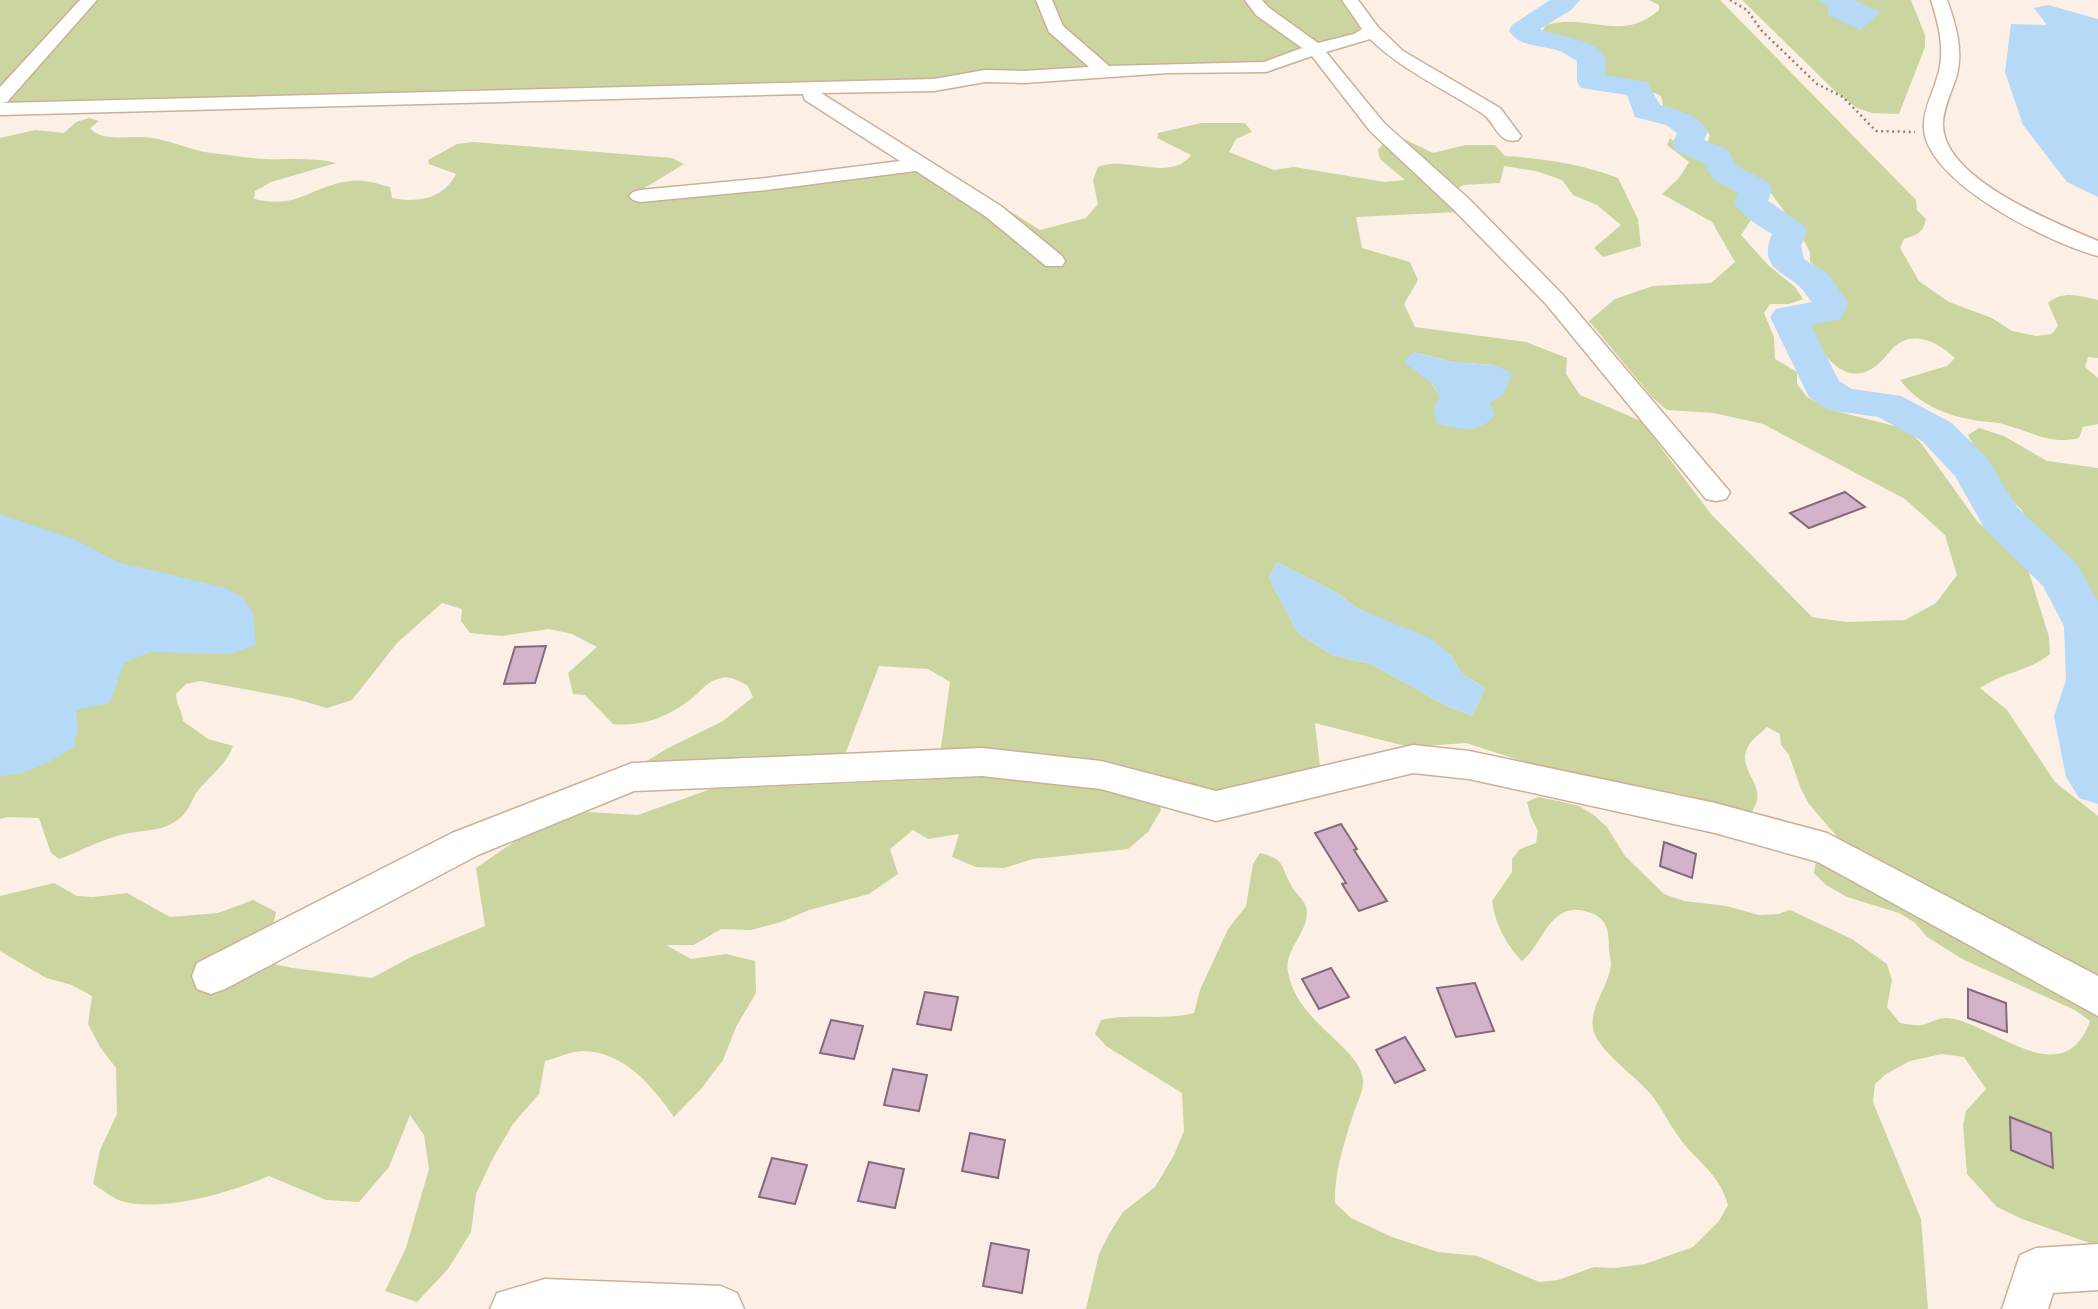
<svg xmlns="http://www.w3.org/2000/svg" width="2098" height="1309" viewBox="0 0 2098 1309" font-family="Bitter,serif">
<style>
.green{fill:#cad59f;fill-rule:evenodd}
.water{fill:#b5d9f7}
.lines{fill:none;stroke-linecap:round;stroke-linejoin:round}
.river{fill:#b5d9f7;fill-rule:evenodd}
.building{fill:#d3b3c9;stroke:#86687d;stroke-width:2}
.minor-casing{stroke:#ccb096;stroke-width:3}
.path{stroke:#8f847a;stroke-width:2.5;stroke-dasharray:2 3.5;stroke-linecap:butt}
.minor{fill:#fff;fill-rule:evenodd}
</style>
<rect width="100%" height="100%" fill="#fcf0e6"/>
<path class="green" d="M0,0H1343L1363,25L1349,38L1266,65L930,82L0,107Z
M1649,0H1720L1916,200L1917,210L1926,219C1923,233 1917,235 1904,239L1900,248L1919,281L1949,302L1992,318L2012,331L2036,336L2052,334L2058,326L2048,303C2063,290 2080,296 2098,300V358L2088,357L2085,367L2098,378V424L2083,427L2079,438C2051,445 2032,432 2006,425C1998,422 1988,422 1980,421C1949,417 1919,405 1900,380L1947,366L1955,358C1941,345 1920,332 1901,342C1891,347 1886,358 1877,365C1844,392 1816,349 1810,321L1829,320L1837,312L1839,292L1810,261V252L1800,233L1768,189L1743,174L1720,149L1708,142L1710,135C1696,118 1685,113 1664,109L1661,96L1636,85L1605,79L1601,72L1603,60L1585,47L1543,36L1542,31L1546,25C1590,12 1620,44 1659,10V5Z
M1742,0H1911L1925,35V47L1899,114L1872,113L1857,108L1835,91Z
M89,118L99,121L90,128C102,142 125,136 142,137C166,138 189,150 211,153C229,155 247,158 265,159C289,160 312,157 336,163L271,182L255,191L254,199C299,210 312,185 351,181C364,179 378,184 390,187L392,198C418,203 443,199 456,174L429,164L428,160L457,144L473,142L672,158L684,164L633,195L671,199L937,166L1040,230L1086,218L1098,204L1093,180L1098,167C1126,155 1171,183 1191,155L1157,138L1158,133L1201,123H1245L1252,132L1236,139L1229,152L1274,170L1294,167L1385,182L1405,180L1380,159L1378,150L1384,143L1398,136L1433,153L1465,145H1495L1505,156C1546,159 1580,164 1618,178L1638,219L1641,246L1603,257L1594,248L1621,225L1597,205L1573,195L1562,180L1536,171L1504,166L1500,183L1464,185L1444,195L1458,212L1356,217L1362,248L1410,262L1418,280L1404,304L1415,327L1526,342L1567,358L1566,374L1580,395L1641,421L1711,514L1812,617L1846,622L1905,620L1936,603L1957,575L1945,535L1905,499L1763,424L1714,413L1667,410L1652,397L1589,321L1615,299L1653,286L1711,283L1735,262L1712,222L1662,194L1679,178L1689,162L1667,145L1670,138L1680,146L1707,159L1715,176L1743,192L1751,220L1741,235L1768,265L1795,287L1803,299L1789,304H1770L1764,313L1774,337L1775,359L1797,372V384L1807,397L1832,410L1906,429L1921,443L1977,521L2027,566L2049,637L2050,654C2030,671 2005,671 1980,688L2007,710L2055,782L2098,816V1246L2022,1219L1997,1207L1967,1174L1963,1125L1966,1111L1986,1089L1964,1057L1942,1054L1910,1061L1886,1074L1875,1084L1873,1102L1921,1219L1928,1309H1086L1099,1254L1109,1234L1123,1212L1155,1187L1174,1155L1184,1131L1182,1093L1106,1046L1095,1034L1101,1020C1132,1013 1164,1021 1194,1013L1200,990L1228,929L1246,906L1253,864L1260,853C1285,859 1280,865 1291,885C1294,892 1304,899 1306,907C1312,930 1283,949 1288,972C1297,1023 1358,1045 1363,1079C1364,1091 1357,1103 1353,1115C1344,1144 1334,1172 1335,1203L1351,1218L1392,1237L1438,1252L1478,1256L1539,1282L1558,1280L1594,1267L1614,1268L1645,1264L1693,1247L1719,1221L1728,1205C1718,1170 1695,1162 1676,1133C1666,1119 1659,1102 1646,1089C1631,1073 1605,1055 1595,1035C1585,1011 1608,990 1611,965C1611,959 1609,954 1609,949C1609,932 1608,918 1588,912C1550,899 1543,945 1522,961C1506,945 1495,923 1492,901L1512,872V859L1520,849L1536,843L1538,831L1531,817L1527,802L1538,797L1563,802L1579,806L1595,816L1607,827L1625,856L1664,894L1684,901L1726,906L1759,915L1778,914L1790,910L1852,939L1887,964L1892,980L1887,1007L1900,1023C1907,1024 1915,1026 1922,1025C1930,1023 1940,1017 1948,1018C1991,1022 2063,1096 2090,1021L2075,1010L1964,960L1927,937L1914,922L1899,913L1847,897L1826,885L1814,873L1816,861L1834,848L1839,839L1809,804L1801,789L1789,755L1781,745L1780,734L1767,727C1762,732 1755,737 1751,742C1730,770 1773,784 1751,813L1544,768L1466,743L1409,747L1315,723L1320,767L1223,794L1151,786L1161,810L1148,832L1128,849L1033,859L1004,868L976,867L952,857L959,834L928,839L913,830L890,849L898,874L869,894L809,910L781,922L751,930L721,929L694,945H666L691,959L726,954L755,961L756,993L736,1027L723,1060L701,1089L674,1117C652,1086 625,1052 583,1051C571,1051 557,1058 545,1061L539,1094L513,1124L493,1158L476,1194L471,1232L448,1269L417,1302L385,1291L406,1248L429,1169L424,1135L410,1115L389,1167L359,1202L326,1200L269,1176C231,1192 162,1213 121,1201C112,1198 102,1189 93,1184L100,1150L117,1114L116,1068L100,1047L88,1024L92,996L72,985L46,978L0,951V896L54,883L77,896L93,897L127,893L170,917L218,913L253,900L276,912L273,926L255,960L293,968L372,978L413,956L485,926L476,868L531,830L588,812L638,815L711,789L927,780L939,762L950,682L928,669L879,666L844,757L640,765L668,748L723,721L753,697L748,686C741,682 731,676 722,678C708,680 701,691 691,699C668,717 642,727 613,724L585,695L573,694L568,673L597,647L572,634L549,629L502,636L470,633L461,621L462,609L442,603L397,643L352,700L327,708L292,698L200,681L186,684L176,694C176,704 182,710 183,721L208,739L233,746C227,763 212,775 200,788C191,798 191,809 180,818C164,831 148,830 129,833C105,837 82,851 59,859L51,853L39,818L8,817L0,819V138L35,130L64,133L76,122ZM1413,352L1453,362L1494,365L1490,403L1434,409L1440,397ZM1277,562L1337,593L1357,608L1451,655L1462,674L1485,688L1472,716L1445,705L1371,664L1332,655L1298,633L1269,578Z
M1979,428L2004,436L2047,461L2098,468V612L2048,541L2031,524L2021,509L1986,477L1984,465L1968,435Z"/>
<path class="water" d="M1818,0H1853L1881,12L1860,30L1828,15V6Z
M2048,5L2098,19V197L2067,182L2023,125L2005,72L2011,24L2047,25L2034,8Z
M1413,352L1453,362L1494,365L1512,373L1503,395L1490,403L1495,416C1478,434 1458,430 1436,423L1434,409L1440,397L1432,383L1404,362Z
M0,514L74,539L118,562L226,588L243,598L253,612L256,645L230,654L150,652L124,663L110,703L76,710L78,728L73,748C50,762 28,775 0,776Z
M1277,562L1337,593L1357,608L1430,638L1451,655L1462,674L1485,688L1472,716L1445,705L1371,664L1332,655L1298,633L1269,578Z"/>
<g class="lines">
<path class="river" d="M1550,0H1580L1571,10L1540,29C1555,36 1599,39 1605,58C1606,63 1605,70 1605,75L1647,82L1660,105C1679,110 1696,114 1708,131L1704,140L1728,150L1737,166L1768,182L1772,189L1768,201L1802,224L1807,231L1801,246L1804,259L1827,273L1848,302L1841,319L1811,325L1839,381L1852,389L1901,396L1952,423L1987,458L2017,507L2076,563L2098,601V804L2079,798L2066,777L2054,716L2066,680L2064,626L2043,586L1985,529L1955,476L1922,441L1878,417L1828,410L1809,397L1770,317L1776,309L1812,302C1808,298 1805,292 1801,288C1782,270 1758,268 1772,234C1757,225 1744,217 1734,203L1738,193L1713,179L1704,163L1676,151L1672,144L1677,133L1666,125L1635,117L1627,95L1581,88L1577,82V61C1572,58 1567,55 1562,52C1544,44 1521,49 1509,31L1512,25Z"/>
</g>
<path class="building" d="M1845,492L1865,507L1809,528L1790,513Z
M546,646L535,683L504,684L515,647Z
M1341,824L1357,849L1354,850L1387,901L1359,911L1342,884L1346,883L1315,833Z
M1664,842L1696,854L1692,878L1660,866Z
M1331,968L1349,997L1319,1009L1302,979Z
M1475,983L1494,1031L1456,1037L1437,988Z
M1968,989L2006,1003L2007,1032L1968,1018Z
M925,992L958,997L951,1030L917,1024Z
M831,1020L863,1026L854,1059L820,1053Z
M1405,1037L1425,1070L1395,1083L1376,1050Z
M893,1069L927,1075L919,1111L884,1105Z
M2010,1117L2051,1133L2053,1168L2011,1150Z
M970,1133L1005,1140L998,1178L962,1171Z
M772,1158L807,1165L795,1204L759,1197Z
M869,1162L904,1169L895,1208L858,1201Z
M991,1243L1029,1250L1022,1293L983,1286Z"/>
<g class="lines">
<defs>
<path id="minor" d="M80,0H97L7,102L2,103L934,79L985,70L1024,71L1089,67L1049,32L1036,0H1052L1063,26L1109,66L1264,62L1302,48L1256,15L1245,0H1262L1268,7L1318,43L1354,34L1362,29L1342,0H1358L1378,27L1403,51L1500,108L1521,136L1518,140C1498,145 1496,123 1483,114C1445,89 1403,71 1370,39L1326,52L1384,123L1469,199L1562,294L1730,492L1726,499L1716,501L1706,499L1546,304L1453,209L1370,131L1312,56L1266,72L1168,73L1024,83L985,82L934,91L821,93L1001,206L1062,256L1065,261L1062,266H1046L985,216L916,171L766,190L640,202L633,200L629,196L633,192L640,190L766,178L900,161L805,100L803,94L0,115V87Z
M1931,0H1947C1956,25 1964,52 1956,78C1951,93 1943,109 1943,124C1942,179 2056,223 2098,241V256C2051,244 1920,180 1924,124C1924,108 1933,93 1937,78C1946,52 1939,25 1931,0Z
M1413,745L1469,751L1715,803L1827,833L2098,976V1016L1818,862L1715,833L1469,779L1413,773L1216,821L1101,789L982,776L634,791L478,855L225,989L211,994L197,989L192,976L197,963L452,833L632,763L982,748L1101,761L1216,791Z
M2098,1244V1290L2053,1293L2048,1309H2002L2020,1255L2036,1248Z
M545,1279L721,1286L737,1293L744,1309H490L497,1293Z"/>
</defs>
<use href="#minor" class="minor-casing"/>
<path class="path" d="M1730,0L1747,10L1762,31L1817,84L1843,97L1876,131L1915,132"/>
<use href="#minor" class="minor"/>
</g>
</svg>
